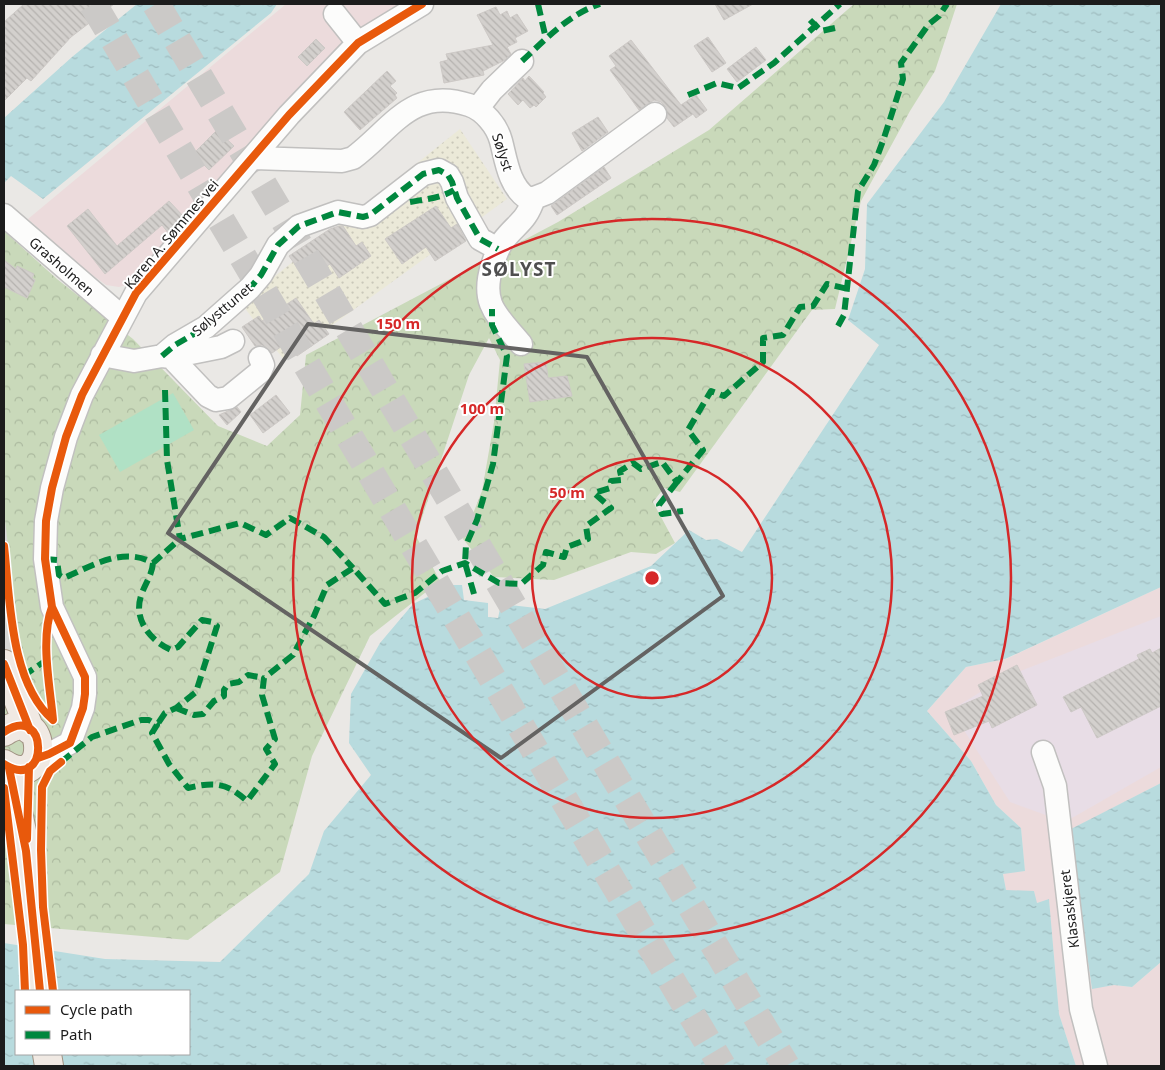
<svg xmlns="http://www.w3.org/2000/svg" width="1165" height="1070" viewBox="0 0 1165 1070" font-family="'Noto Sans',sans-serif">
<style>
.commercial{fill:#ecdbdc}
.industrial{fill:#e8dde6}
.farmland{fill:url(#farmland-dots)}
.forest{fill:url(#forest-crowns)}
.pitch{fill:#b0e1c5}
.water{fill:url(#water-ripples);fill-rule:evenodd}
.pier{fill:#d7d7d5}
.building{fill:url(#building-back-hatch);stroke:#cdc9c6}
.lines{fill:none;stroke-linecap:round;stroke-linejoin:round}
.highway-tunnel{stroke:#cbc9c7;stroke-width:28;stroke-dasharray:28 14;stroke-linecap:butt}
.minor-casing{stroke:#c1c0bf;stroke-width:25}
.major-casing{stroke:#a09282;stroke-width:30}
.minor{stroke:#fcfcfb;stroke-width:22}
.major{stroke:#f0e9e3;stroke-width:28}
.quiet{stroke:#00873e;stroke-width:6;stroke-dasharray:12 6;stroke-linecap:butt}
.cycleway-casing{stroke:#fff;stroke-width:11}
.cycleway{stroke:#e8590c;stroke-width:8}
.marked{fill:none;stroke:#646362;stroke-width:4;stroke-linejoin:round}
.ring{fill:none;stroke:#d62828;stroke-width:2.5}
.labels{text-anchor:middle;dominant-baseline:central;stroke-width:4;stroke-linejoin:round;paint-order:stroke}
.street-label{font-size:14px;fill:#1c1c1c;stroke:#fff}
.district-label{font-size:19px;font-weight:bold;letter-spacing:1px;fill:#4f4f4f;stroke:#fff}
.centre{fill:#d62828;stroke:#fff;stroke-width:2.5}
.ring-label{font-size:15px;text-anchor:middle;font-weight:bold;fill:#d62828;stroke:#fff;stroke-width:4;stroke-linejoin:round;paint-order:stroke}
</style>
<defs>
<pattern id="farmland-dots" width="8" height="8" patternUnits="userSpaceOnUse" patternTransform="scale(1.25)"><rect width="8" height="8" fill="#ebe9d8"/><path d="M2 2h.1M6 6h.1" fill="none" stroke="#c9c7b9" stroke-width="1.8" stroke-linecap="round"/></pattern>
<pattern id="forest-crowns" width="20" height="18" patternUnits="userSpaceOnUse" patternTransform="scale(1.25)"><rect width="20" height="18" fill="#c9d9ba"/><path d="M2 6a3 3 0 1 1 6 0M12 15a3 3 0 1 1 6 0" fill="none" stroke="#acba9f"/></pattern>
<pattern id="water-ripples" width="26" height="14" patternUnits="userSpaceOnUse" patternTransform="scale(1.25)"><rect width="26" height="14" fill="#b8dbde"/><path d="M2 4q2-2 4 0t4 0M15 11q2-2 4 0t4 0" fill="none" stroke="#9ebbbe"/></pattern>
<pattern id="building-back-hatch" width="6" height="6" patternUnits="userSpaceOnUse" patternTransform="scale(1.25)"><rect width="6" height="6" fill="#d3d0cd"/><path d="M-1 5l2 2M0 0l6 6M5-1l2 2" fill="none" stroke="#b5b2af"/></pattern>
</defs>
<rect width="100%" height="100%" fill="#eae8e5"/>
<path class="commercial" d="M286,4H403L132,283L119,287L106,285L84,269L28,219Z
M1161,587V783L1070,830L1092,988L1114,985L1132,987L1161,962V1066H1076L1059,1014L1049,900L1036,903L1034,891H1006L1003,873L1025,871L1021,828L996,805L971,761L927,711L966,667L1006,659Z"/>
<path class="industrial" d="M1161,616V767L1065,822L1010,802L951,710L1005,677Z"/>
<path class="farmland" d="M460,129L507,199L284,360L241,303Z"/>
<path class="forest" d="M854,4H957L935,71L910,111L861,201L835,309L812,310L680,492L664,488L653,502L675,543L656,554L631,552L554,580L494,577L463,539L482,491L494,422L500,360L489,338L469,375L416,536L440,581L370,636L312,756L280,872L188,940L4,924V231L57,279L133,339L218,426L267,446L300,415L306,355L558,222L709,130Z"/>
<path class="pitch" d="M173,393L194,430L120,472L99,435Z"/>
<path class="water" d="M137,4H277L271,13L43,199L11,176L4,183V118L72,57Z
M1001,4H1161V587L1005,659L966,667L927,711L971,761L996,805L1021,828L1025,871L1003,874L1006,890L1034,891L1037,903L1049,899L1059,1014L1076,1066H4V943L105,959L220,962L309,874L324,831L371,775L349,743L351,694L380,643L413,604L452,585H462L464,600L488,603V617L498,618L501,604L545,609L651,566L689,530L706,540L717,539L742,552L879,345L848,320L865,269L867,204L944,102ZM16,991H189V1054H16Z
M1161,783V962L1132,987L1114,985L1092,989L1069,830Z"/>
<path class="pier" d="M4,512L22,661L4,662Z"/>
<path class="building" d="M24,4H114L71,37L31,81L27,78L4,101V22Z
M715,4H753L724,20Z
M496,7L500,15L507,11L510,18L517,14L528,31L515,38L517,42L507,47L511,54L505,60L483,71L484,75L444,83L440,62L448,60L446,54L493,45L477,15Z
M708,37L726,63L712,72L694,46Z
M316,39L325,48L307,66L298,57Z
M631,40L681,105L696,95L707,110L696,118L693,114L674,127L667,118L666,107L661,102L654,100L639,110L610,70L616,66L609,56Z
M756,47L766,60L737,82L727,69Z
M387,71L396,81L390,86L397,93L395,95L397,98L360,130L344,112Z
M529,76L544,92L543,93L546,97L536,107L534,105L530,108L523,100L518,105L508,94L523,78L525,81Z
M598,117L608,132L582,151L572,133Z
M217,130L234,146L209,170L193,154Z
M604,167L611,178L557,215L551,206Z
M169,201L184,217L169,234L162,225L105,274L67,226L88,209L117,246Z
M436,206L451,228L457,224L466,241L435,261L426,247L402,264L385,239Z
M339,226H343L356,246L362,242L371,256L339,278L330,264L306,280L289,256L330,229Z
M4,260L16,269L17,266L34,274L32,278L35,280L27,298L4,287Z
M296,298L314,324L319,320L329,334L297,356L288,342L272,353L262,345L255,346L242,327L259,316L262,321Z
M546,362L548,378L567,376L572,396L530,402L524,364Z
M276,395L290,413L263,433L250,415Z
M237,407L241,412L227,425L219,415Z
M1161,648V706L1097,738L1081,707L1071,712L1063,697L1139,659L1137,655L1150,649L1152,653Z
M1017,665L1037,705L992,728L989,721L954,735L945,712L983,696L978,685Z"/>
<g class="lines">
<path class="highway-tunnel" d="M93,4L722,1066
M156,4L786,1066"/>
<defs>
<path id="minor" d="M335,14L358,43
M478,108L492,90L522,61
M254,158L342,161L353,158C392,129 412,86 469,105C484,110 497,126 501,141C506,160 509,186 527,198H534L547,193L655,114
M4,215L122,317
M521,344C498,316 480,305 492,266C495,258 497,249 503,241C517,223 526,222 534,198
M102,355L134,361L162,356L171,357L208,396L216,400L228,398L260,372L263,365L260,358
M162,356L175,345L206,327L250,288L261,275L278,245L299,226L338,212L363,217L370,215L423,174L439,170L448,175L452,182L457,198L480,239L498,249
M171,357L221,347L233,341
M1043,752L1055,786L1081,1009L1096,1066
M38,758L49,754L70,743L83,708L85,694V677L52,607L45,559L46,521L52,488L66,437L82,395L136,293L289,115L358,43L422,4"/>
<path id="major" d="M4,664L30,730
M4,732C49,701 50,794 4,764
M9,768L26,851L40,991
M47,1054L49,1066"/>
</defs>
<use href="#minor" class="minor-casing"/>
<use href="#major" class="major-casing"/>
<use href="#minor" class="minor"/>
<use href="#major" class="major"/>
<path class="quiet" d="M538,4L546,39
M810,20L821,31L835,28
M522,61C546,39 569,14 600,4
M688,95L717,83L738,88L774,63L840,4
M410,202C426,199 441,198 454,190
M838,326L844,315L858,191L874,165L884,138L903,79L901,63L929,24L939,16L947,4
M162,356L175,345L206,327L250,288L261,275L278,245L299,226L338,212L363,217L370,215L423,174L439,170L448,175L452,182L457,198L480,239L498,249
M165,390L167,460L180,539L240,523L266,535L290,518L324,537L353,568
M677,482L659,505L662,514L683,511
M45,559L57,560L59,575L64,578C92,566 123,546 153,563L180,539
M153,563C152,575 146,582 142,593C132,618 149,640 171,650L178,647L202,620L212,622L217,626L196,692L176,708L165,713L157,725
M474,594L465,563L466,545L477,520L493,464L507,356L492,325V309
M23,676L48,659
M176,708L194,715L203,714L214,701L224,696V690L228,684L239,682L248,675L264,678
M61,762L92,737L141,720H149L157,725L152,733L169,764L188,788C214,782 226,782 247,801L275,764L266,749L275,739L262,695L264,678L293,655L314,616L327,585L353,568L385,604L415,593L442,571L465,563L499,583L521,584L543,565L546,552L564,557L567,547L588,539L586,526L611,508L594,493L610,488L611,481L622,480L620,471L633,463L641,469L662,462L677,482L703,450L688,430L711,391L724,396L763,362V338L783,335L800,307L813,306L827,284L848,289"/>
<defs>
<path id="cycleway" d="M4,546C10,599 10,683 53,720C50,686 40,639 52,607
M4,664L30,730
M4,732C49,701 50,794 4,764
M38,758L49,754L70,743L83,708L85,694V677L52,607L45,559L46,521L52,488L66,437L82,395L136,293L289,115L358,43L422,4
M9,768L26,851L40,991
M4,788L23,945L25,991
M27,839L29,767
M53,991L43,907L41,850L42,787L50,771L61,762"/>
</defs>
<use href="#cycleway" class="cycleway-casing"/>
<use href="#cycleway" class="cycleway"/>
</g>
<path class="marked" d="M308,324L587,357L723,596L501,758L168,533Z"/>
<g class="ring">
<circle cx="652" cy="578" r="120"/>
<circle cx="652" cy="578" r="240"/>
<circle cx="652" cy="578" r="359"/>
</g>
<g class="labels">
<g class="street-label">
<text transform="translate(503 152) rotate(72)">Sølyst</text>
<text transform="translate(171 234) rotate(-50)">Karen A. Sømmes vei</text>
<text transform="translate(62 266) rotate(41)">Grasholmen</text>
<text transform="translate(222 309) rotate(-40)">Sølysttunet</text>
<text transform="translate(1069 909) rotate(-97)">Klasaskjeret</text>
</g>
<g class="district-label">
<text x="519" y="269">SØLYST</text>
</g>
</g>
<circle cx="652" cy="578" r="8" class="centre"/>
<g class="ring-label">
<text x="398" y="329">150 m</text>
<text x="482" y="414">100 m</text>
<text x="567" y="498">50 m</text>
</g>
<rect width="1165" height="1070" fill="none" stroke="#1c1c1c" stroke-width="10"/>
<rect x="15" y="990" width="175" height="65" fill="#ffffff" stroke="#a4a4a4"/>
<rect x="25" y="1006" width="25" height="8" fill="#e8590c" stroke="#a4a4a4"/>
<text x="60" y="1015" font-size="15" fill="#1c1c1c">Cycle path</text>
<rect x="25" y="1031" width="25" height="8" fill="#00873e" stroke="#a4a4a4"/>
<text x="60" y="1040" font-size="15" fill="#1c1c1c">Path</text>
</svg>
